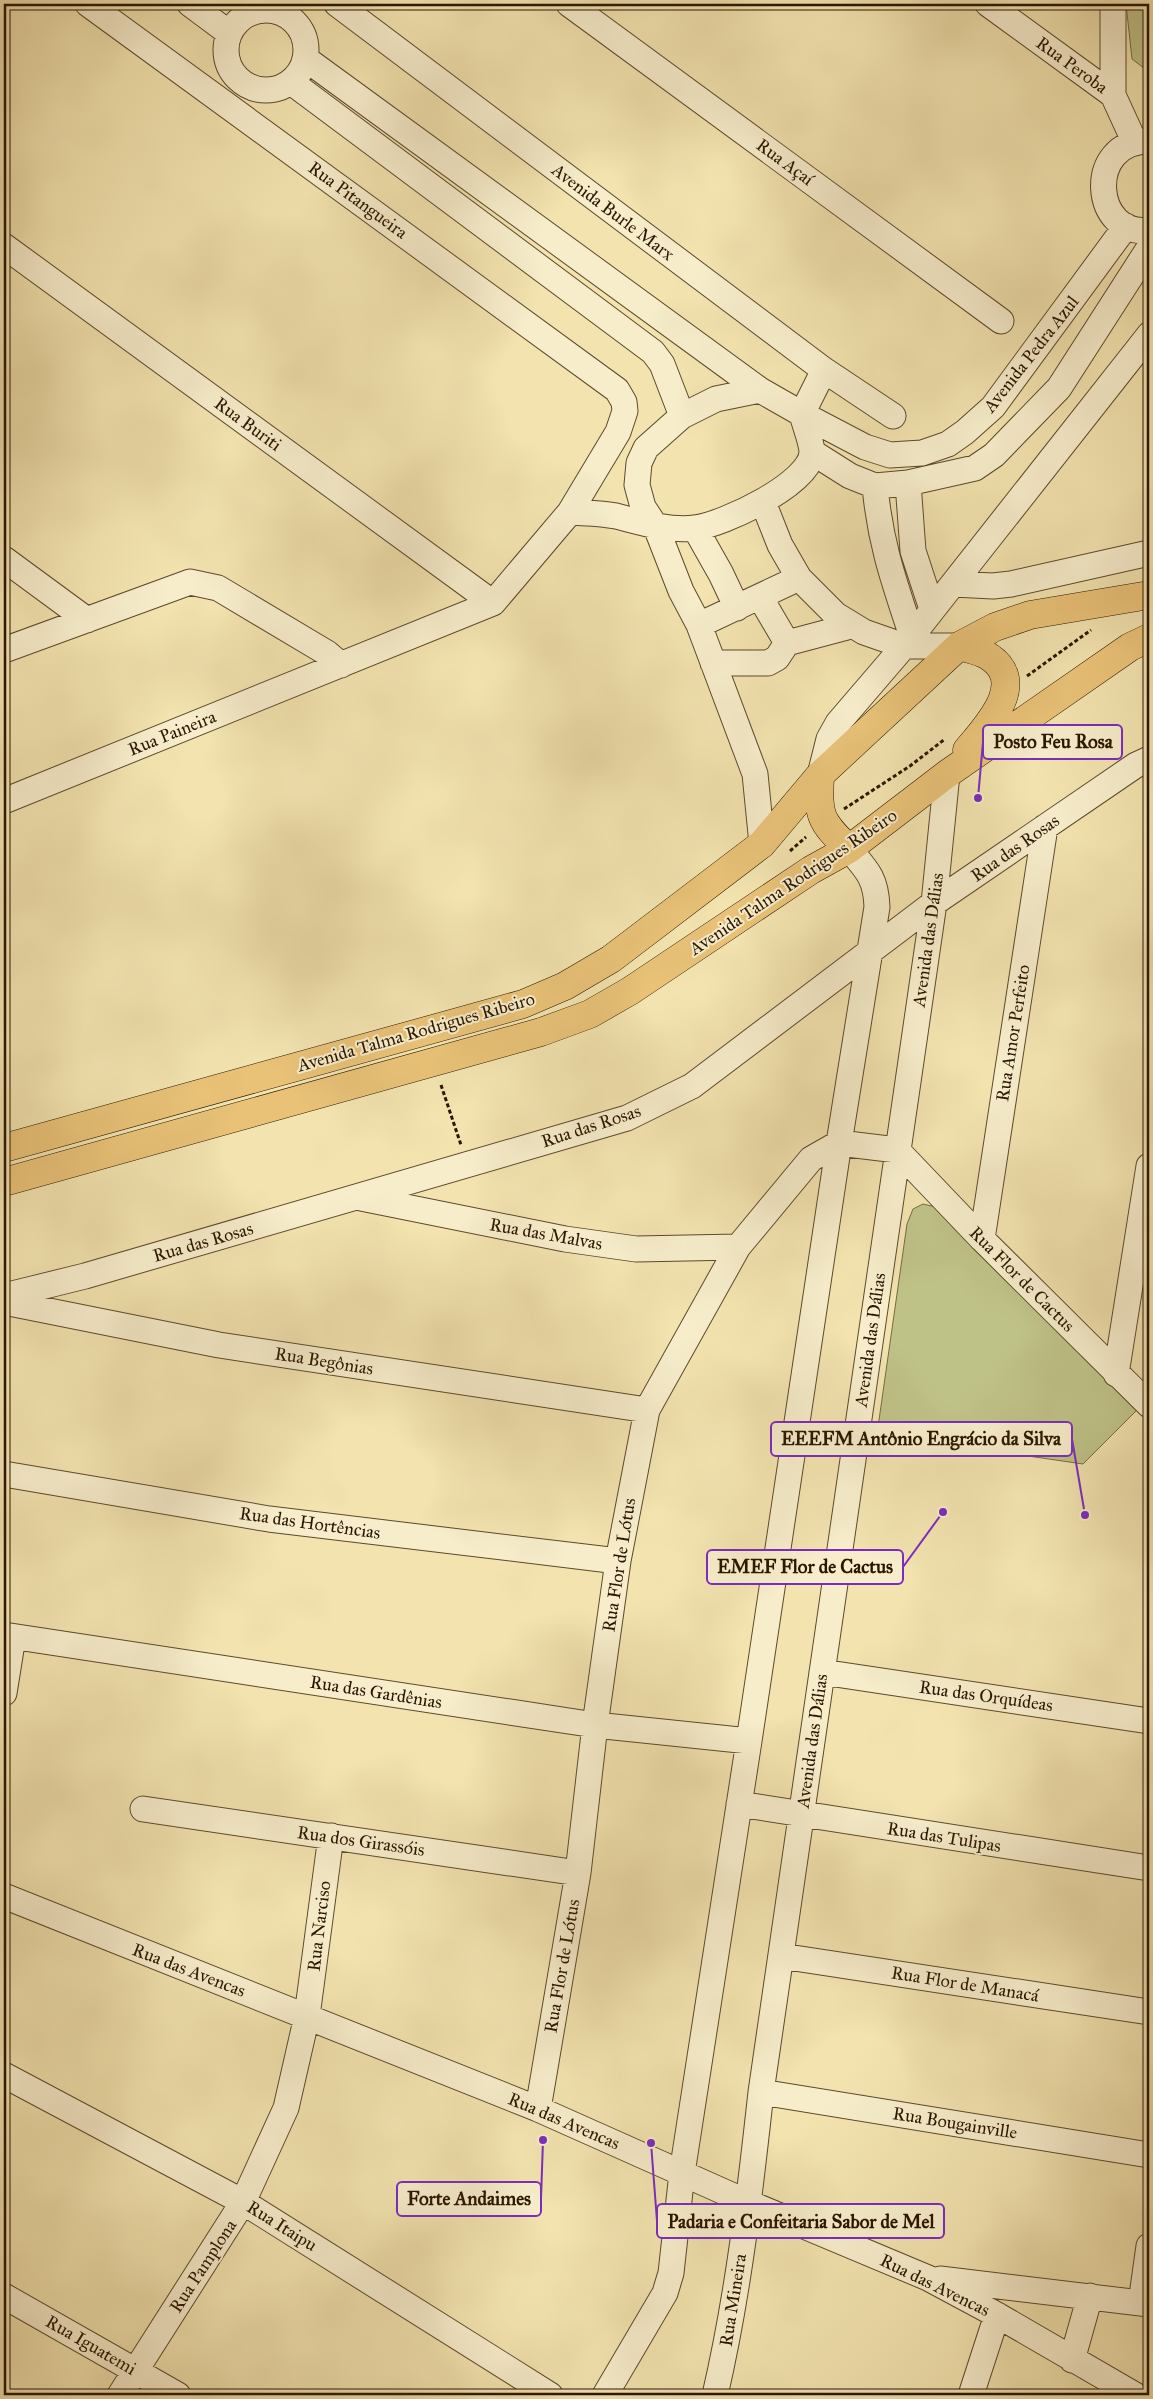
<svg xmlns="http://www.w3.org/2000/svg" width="1153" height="2399" viewBox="0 0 1153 2399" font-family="'IM FELL Great Primer',serif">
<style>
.green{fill:#bfc287;stroke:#746c44}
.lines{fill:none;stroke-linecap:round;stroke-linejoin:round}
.minor-casing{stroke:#5c492c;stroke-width:27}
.major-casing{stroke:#2a1600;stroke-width:29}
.path{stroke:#2a1600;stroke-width:3;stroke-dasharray:4 2.5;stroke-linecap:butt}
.minor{stroke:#f7edcb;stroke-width:25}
.major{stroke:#e9c278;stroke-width:28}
.labels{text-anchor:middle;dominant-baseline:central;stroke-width:4;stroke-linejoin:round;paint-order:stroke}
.street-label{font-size:18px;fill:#2a1600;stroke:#f7edcb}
.leader{fill:none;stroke:#7b2cbf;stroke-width:2}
.callout-dot{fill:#7b2cbf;stroke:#f7edcb;stroke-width:2}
.callout{fill:#f7edcb;stroke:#7b2cbf;stroke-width:2}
.callout-label{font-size:19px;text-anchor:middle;font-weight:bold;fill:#2a1600}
</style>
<rect width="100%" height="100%" fill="#f2e3af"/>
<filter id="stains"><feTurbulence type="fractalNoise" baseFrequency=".004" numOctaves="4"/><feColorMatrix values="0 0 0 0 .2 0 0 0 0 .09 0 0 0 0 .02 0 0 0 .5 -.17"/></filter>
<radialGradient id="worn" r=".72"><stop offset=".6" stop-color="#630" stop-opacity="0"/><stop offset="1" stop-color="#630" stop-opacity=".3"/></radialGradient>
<path class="green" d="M1126,4H1149V72L1132,59Z
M923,1204L936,1207L1138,1409L1083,1464L877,1434L907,1224L913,1209Z"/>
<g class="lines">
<defs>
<path id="minor" d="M190,4L229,33
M337,4L824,370L893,416
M569,4L1001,321
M988,4L1113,95L1135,143
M226 50a40 40 0 1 1 80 0a40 40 0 1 1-80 0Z
M306,59L760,390L802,414C805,426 811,440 812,451C813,483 722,525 695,528C668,531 643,523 616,516C602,513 585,513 570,512
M291,82L653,352L662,364L682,416
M1113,95V4
M1149,141C1084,141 1093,238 1149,230
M4,246L493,603
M824,370L802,414L865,447L890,455L922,453L948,444L965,432L993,407L1126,226
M760,390L716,399L682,416L646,448L639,463L637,485L643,507L656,527L681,591L699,625L755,774L762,844
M812,452L850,476L875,486L908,483L975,468L994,455L1059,388L1149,248
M908,483L913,551L932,609
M875,486C880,543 894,582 912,636
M763,502L780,545L799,578
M695,528L721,574L737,608
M4,559L87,620
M953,584L993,586L1011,584L1149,553
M760,597L787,643
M699,625L799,578L836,615L864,632L904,646H959
M4,650L190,582L218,588L327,653L341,665
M713,663H768L777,658L787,643L851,626
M820,775L829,739L838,723L904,646L1149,335
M4,801L493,603L570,512L618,432L625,411L624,402L617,390L88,4
M897,1150L982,1239L1149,1405
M361,1198L565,1239L636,1249L738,1247
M982,1239L1045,827
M4,1296L85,1276L627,1118L692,1086L934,903L1136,765L1149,759
M4,1302L219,1345L647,1410
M1116,1374L1149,1166
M4,1474L269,1519L618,1561
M4,1635L595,1725L749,1741
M822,1672L1149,1721
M4,1693L13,1637
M739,1804L1149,1868
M143,1809L578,1873
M4,1896L538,2109L749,2203L928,2278L997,2315L1135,2395
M781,1956L1149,2012
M4,2075L243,2202L550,2395
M761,2092L1149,2155
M538,2109L578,1873L595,1725L618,1561L647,1410L738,1247L811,1159L839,1143L897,1150
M940,2279L1149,2304
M4,2296L178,2395
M1141,2303L1149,2246
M1072,2360L1090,2296
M120,2395L243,2202L286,2108L307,2016L331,1836
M605,2395L665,2293L671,2273L682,2173L749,1741L839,1143L877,907C876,878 867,870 849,849
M715,2395C738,2296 750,2193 761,2092L934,903L947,774
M971,2395L997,2315"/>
<path id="major" d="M959,646C968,649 980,651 988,656C1029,682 988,725 967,750
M820,775C818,816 819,820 849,849
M4,1148L523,1004L565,986L611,959L762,844L820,775L959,646L995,627L1030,615L1149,595
M4,1182L541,1032L590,1014L630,991L811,870L849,849L947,774L1130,647L1149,638"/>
</defs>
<use href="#minor" class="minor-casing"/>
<use href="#major" class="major-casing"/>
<path class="path" d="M1027,676L1091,630
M844,809L910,766L945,739
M790,851L806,837
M441,1085L461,1145"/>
<use href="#minor" class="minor"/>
<use href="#major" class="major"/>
</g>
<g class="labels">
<g class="street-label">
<text transform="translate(1072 65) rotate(36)">Rua Peroba</text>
<text transform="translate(785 162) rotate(36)">Rua Açaí</text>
<text transform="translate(358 200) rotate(36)">Rua Pitangueira</text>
<text transform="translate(613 212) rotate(37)">Avenida Burle Marx</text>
<text transform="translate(1031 354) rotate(-52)">Avenida Pedra Azul</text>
<text transform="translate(248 424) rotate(36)">Rua Buriti</text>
<text transform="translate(172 733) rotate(-22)">Rua Paineira</text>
<text transform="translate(1015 848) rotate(-35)">Rua das Rosas</text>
<text transform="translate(793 882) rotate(-34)">Avenida Talma Rodrigues Ribeiro</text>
<text transform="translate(928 940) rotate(-82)">Avenida das Dálias</text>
<text transform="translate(416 1032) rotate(-16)">Avenida Talma Rodrigues Ribeiro</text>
<text transform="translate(1013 1033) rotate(-81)">Rua Amor Perfeito</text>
<text transform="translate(591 1126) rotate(-18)">Rua das Rosas</text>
<text transform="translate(546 1234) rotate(10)">Rua das Malvas</text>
<text transform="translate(203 1242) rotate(-16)">Rua das Rosas</text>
<text transform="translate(1022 1279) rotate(45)">Rua Flor de Cactus</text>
<text transform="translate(870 1340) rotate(-82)">Avenida das Dálias</text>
<text transform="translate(324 1361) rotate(9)">Rua Begônias</text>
<text transform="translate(310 1523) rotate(8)">Rua das Hortências</text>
<text transform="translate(619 1565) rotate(-81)">Rua Flor de Lótus</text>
<text transform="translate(376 1692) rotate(9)">Rua das Gardênias</text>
<text transform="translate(986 1696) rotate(8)">Rua das Orquídeas</text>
<text transform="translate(812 1741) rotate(-82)">Avenida das Dálias</text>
<text transform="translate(944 1837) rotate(9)">Rua das Tulipas</text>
<text transform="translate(361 1841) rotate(8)">Rua dos Girassóis</text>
<text transform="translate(319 1926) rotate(-83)">Rua Narciso</text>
<text transform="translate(562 1966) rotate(-80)">Rua Flor de Lótus</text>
<text transform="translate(189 1970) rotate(21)">Rua das Avencas</text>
<text transform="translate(965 1984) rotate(9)">Rua Flor de Manacá</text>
<text transform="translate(564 2121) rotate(23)">Rua das Avencas</text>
<text transform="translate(955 2123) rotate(9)">Rua Bougainville</text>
<text transform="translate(282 2226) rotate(32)">Rua Itaipu</text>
<text transform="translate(203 2266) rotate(-57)">Rua Pamplona</text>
<text transform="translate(935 2285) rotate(26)">Rua das Avencas</text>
<text transform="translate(733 2300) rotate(-81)">Rua Mineira</text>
<text transform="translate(91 2345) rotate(30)">Rua Iguatemi</text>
</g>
</g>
<path class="leader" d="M978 798L983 742M1085 1515L1072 1439M943 1512L903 1567M543 2140L541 2199M651 2143L657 2221"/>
<g class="callout-dot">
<circle cx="978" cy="798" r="5"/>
<circle cx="1085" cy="1515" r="5"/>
<circle cx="943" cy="1512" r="5"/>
<circle cx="543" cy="2140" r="5"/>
<circle cx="651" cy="2143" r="5"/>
</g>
<g class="callout">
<rect x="983" y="725" width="139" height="34" rx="5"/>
<rect x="771" y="1422" width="301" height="34" rx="5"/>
<rect x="707" y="1550" width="196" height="34" rx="5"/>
<rect x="397" y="2182" width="144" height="34" rx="5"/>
<rect x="657" y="2204" width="287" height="34" rx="5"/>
</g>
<g class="callout-label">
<text x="1053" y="748">Posto Feu Rosa</text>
<text x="921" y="1445">EEEFM Antônio Engrácio da Silva</text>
<text x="805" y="1573">EMEF Flor de Cactus</text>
<text x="469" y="2205">Forte Andaimes</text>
<text x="801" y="2228">Padaria e Confeitaria Sabor de Mel</text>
</g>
<rect width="1153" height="2399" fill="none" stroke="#f2e3af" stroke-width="20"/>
<rect x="5" y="5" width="1143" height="2389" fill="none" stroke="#2a1600" stroke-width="2.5"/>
<rect x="10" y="10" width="1133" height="2379" fill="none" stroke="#2a1600"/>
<rect width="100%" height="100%" filter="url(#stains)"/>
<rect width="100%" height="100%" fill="url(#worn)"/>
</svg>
